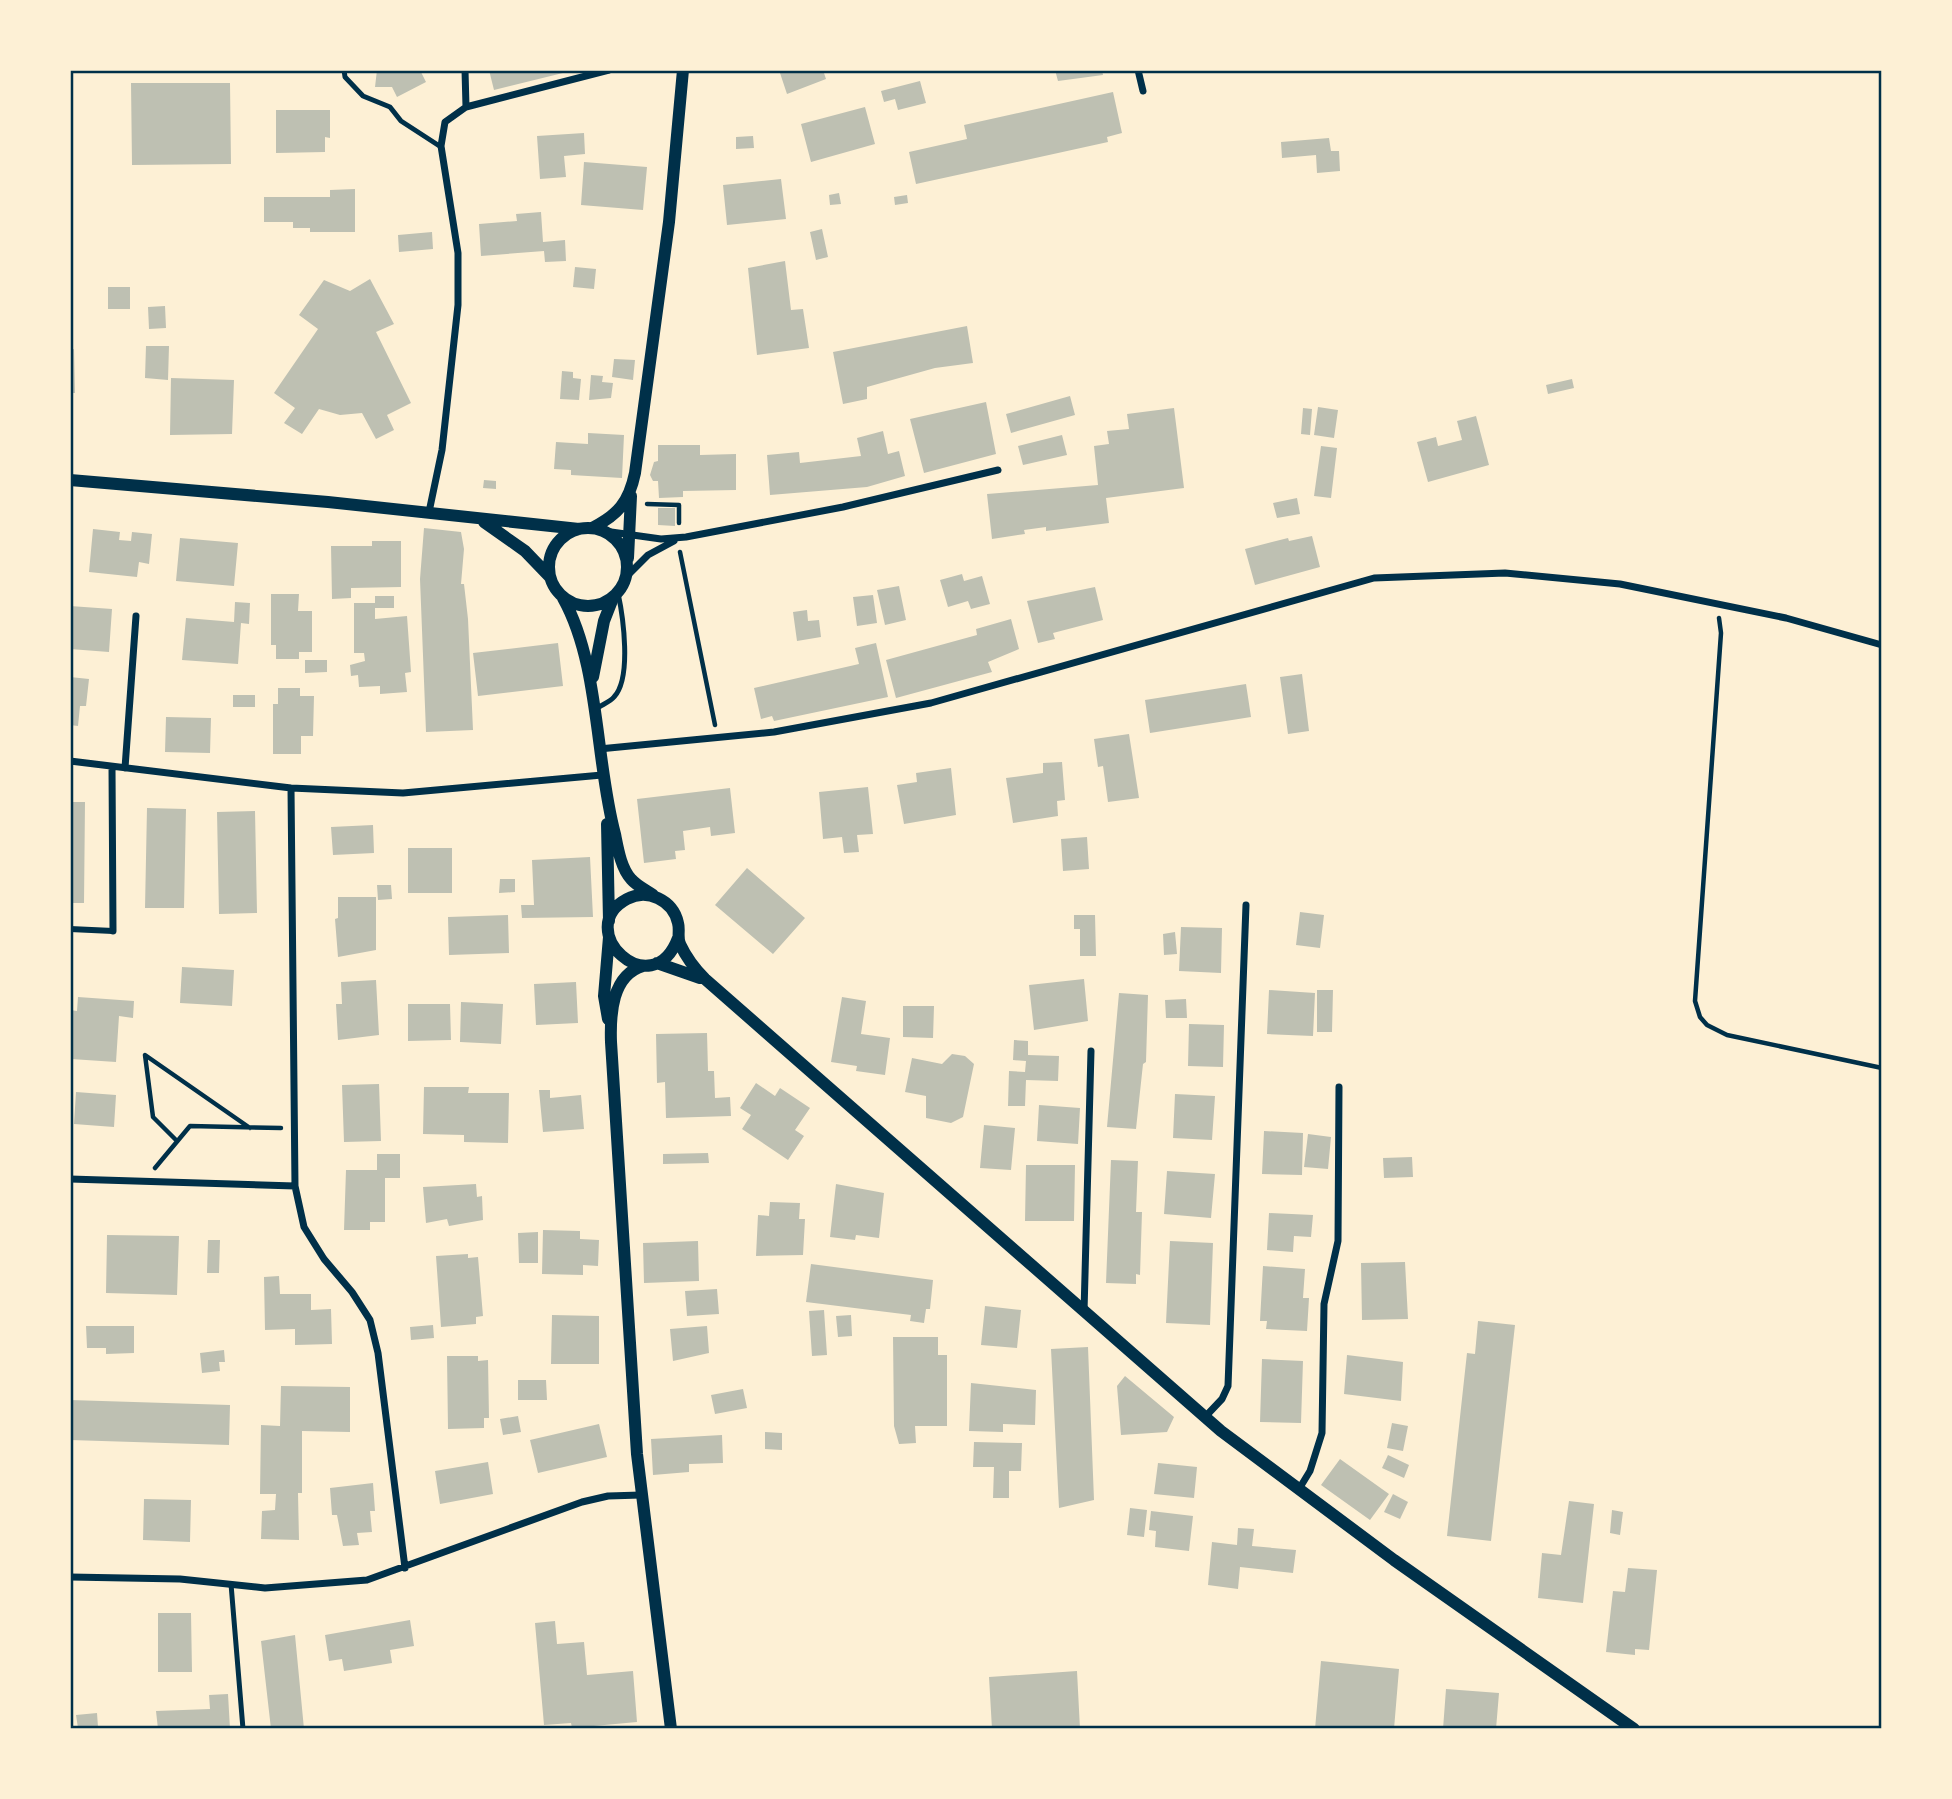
<svg xmlns="http://www.w3.org/2000/svg" width="1952" height="1799" viewBox="0 0 1952 1799" font-family="Overpass,sans-serif">
<style>
.building{fill:#bec0b2}
.lines{fill:none;stroke-linecap:round;stroke-linejoin:round}
.path{stroke:#003049;stroke-width:4.5}
.service{stroke:#003049;stroke-width:5}
.pedestrian{stroke:#003049;stroke-width:6}
.minor{stroke:#003049;stroke-width:7}
.tertiary{stroke:#003049;stroke-width:12}
.neatline{fill:none;stroke:#003049;stroke-width:2.5}
</style>
<rect width="100%" height="100%" fill="#fdf0d5"/>
<path class="building" d="M377,70H420L426,82L397,97L392,87H375Z
M489,70H571V71L494,90Z
M779,70H823L826,79L787,94Z
M1055,70H1102L1103,75L1058,81Z
M920,81L926,103L898,110L895,99L884,102L881,91Z
M131,83H230L231,164L132,165Z
M1113,92L1122,133L1107,137L1108,142L916,184L909,152L967,139L964,125Z
M865,107L875,144L811,162L801,124Z
M276,110H330V138L325,137V152L276,153Z
M584,133L585,154L564,156L566,177L540,179L537,136Z
M753,136L754,148L736,149V137Z
M1329,138L1331,151H1339L1340,171L1317,173L1316,155L1282,158L1281,142Z
M584,162L647,167L643,210L581,205Z
M781,179L786,219L727,225L723,185Z
M355,189V232H310V228H293V222H264V197H330V190Z
M839,193L841,204L830,205L829,195Z
M907,195L908,203L895,205L894,197Z
M541,212L543,242L565,240L566,261L545,262L544,251L481,256L479,224L517,221L516,214Z
M822,229L828,257L816,260L810,232Z
M432,232L433,249L399,252L398,235Z
M785,261L791,310L803,309L809,348L757,355L748,268Z
M575,267L596,269L594,289L573,287Z
M370,279L394,324L376,332L411,403L387,415L394,430L376,439L362,413L340,415L319,409L302,434L284,423L295,408L274,393L318,329L299,315L324,280L350,291Z
M108,287H130V309H108Z
M165,306L166,328L149,329L148,307Z
M967,326L973,363L935,368L867,387V399L843,404L833,352Z
M146,346H169L168,380L145,378Z
M74,349L75,393H70V350Z
M614,359L635,360L633,380L612,377Z
M562,371L573,372V378L581,379L579,400L560,399Z
M591,375L603,376L602,382L613,383L611,398L589,400Z
M171,378L234,380L232,434L170,435Z
M1572,379L1574,388L1548,394L1546,385Z
M1070,396L1075,415L1011,433L1006,414Z
M986,402L996,454L924,473L910,419Z
M1318,407L1338,410L1334,438L1314,435Z
M1174,408L1184,488L1106,498L1109,523L1046,531V527L1024,530L1025,534L992,539L987,494L1098,485L1094,446L1109,444L1107,431L1129,429L1127,414Z
M1303,408L1312,409L1310,435L1301,434Z
M1476,416L1489,465L1428,482L1417,442L1436,437L1438,446L1462,440L1457,421Z
M883,431L888,454L899,451L905,476L867,487L770,495L767,455L799,452L800,463L861,456L857,438Z
M588,433L624,435L622,478L571,475V470L554,469L556,442L588,444Z
M1062,435L1067,455L1023,465L1018,446Z
M658,445H700V455L736,454V490L683,491V497L659,498L658,481H653L650,475L654,462L658,461Z
M1321,446L1337,448L1331,498L1314,496Z
M484,480L496,481V489L483,488Z
M1297,498L1300,514L1277,518L1273,503Z
M658,508H675V526L658,525Z
M424,528L461,532L464,549L461,584H464L468,619L473,730L426,732L420,579Z
M93,529L120,532L119,540L131,541L132,532L152,534L149,564L139,562L137,577L89,572Z
M1312,536L1320,567L1255,585L1245,549L1288,538L1289,541Z
M180,538L238,543L234,586L176,581Z
M372,541H401V587L351,588V598L332,599L331,546H372Z
M962,574L964,581L982,576L990,604L971,609L968,601L948,607L940,580Z
M899,586L906,620L885,625L877,590Z
M1095,587L1103,620L1053,633L1055,639L1038,643L1027,601Z
M271,594H299L298,611H312V652H299V659H276V645H271Z
M873,595L877,623L857,626L853,597Z
M375,596H394V608H375V619L407,616L411,672L405,673L407,692L380,694V686L359,687L358,675L351,676L350,665L365,661L364,653H354V603H375Z
M235,602L250,603L249,624L241,623L238,664L182,660L186,618L234,622Z
M70,606L112,609L109,652L70,649Z
M807,610L808,621L819,620L821,637L797,641L793,612Z
M1011,619L1019,649L988,662L992,672L896,698L886,660L977,635L976,629Z
M558,643L563,686L478,696L473,653Z
M876,643L888,697L774,721L772,716L761,719L754,688L859,664L855,648Z
M305,660H327V672L305,673Z
M1302,674L1309,731L1288,734L1280,677Z
M70,677L89,679L86,706H80L78,726L70,725Z
M1246,684L1251,717L1150,733L1145,700Z
M278,688H300V696H314L313,736H301V754H273V704H278Z
M233,695H255V707H233Z
M166,717L211,718L210,753L165,752Z
M1129,734L1139,798L1108,802L1103,766L1098,767L1094,739Z
M1062,762L1065,800L1057,801L1058,816L1013,823L1006,778L1043,773V763Z
M951,768L956,815L904,824L897,785L917,782L916,773Z
M868,787L873,834L857,835L859,852L844,853L842,837L823,839L819,792Z
M730,788L735,833L711,836L710,827L683,831L685,850L675,851L676,859L644,863L637,799Z
M70,802H85L84,903H70Z
M147,808L186,809L184,908H145Z
M255,811L257,913L219,914L217,812Z
M373,825L374,853L333,855L331,827Z
M1087,837L1089,869L1063,871L1061,839Z
M408,848H452V893H408Z
M590,857L593,917L522,918L521,905H534L532,860Z
M747,868L805,918L773,954L715,905Z
M500,879H515V892L499,893Z
M377,885H391L392,899L378,900Z
M338,897H376V950L338,957L335,919L338,918Z
M1300,912L1324,915L1320,948L1296,945Z
M508,915L509,953L449,955L448,917Z
M1074,915H1095L1096,956H1080V929H1074Z
M1181,927L1222,928L1221,973L1179,971Z
M1175,932L1177,954L1164,955L1163,934Z
M182,967L234,970L232,1006L180,1003Z
M1084,979L1088,1021L1034,1030L1029,985Z
M376,980L379,1035L338,1040L336,1004H342L341,982Z
M576,982L578,1023L536,1025L534,984Z
M1269,990L1315,993L1313,1036L1267,1034Z
M1317,990H1333L1332,1032H1317Z
M1119,993L1148,995L1146,1062L1143,1064L1136,1129L1107,1127Z
M78,997L134,1001L133,1018L119,1016L116,1062L71,1059L70,1010L77,1011Z
M842,997L866,1001L861,1034L890,1038L885,1075L856,1071L857,1066L831,1062Z
M1186,999L1187,1018H1166L1165,1000Z
M461,1002L503,1004L501,1044L460,1042Z
M408,1004H450L451,1040L408,1041Z
M903,1006H934L933,1038L903,1037Z
M1189,1024L1224,1025L1223,1067L1188,1066Z
M707,1033L708,1071H714L715,1098L730,1097L731,1116L666,1118L665,1082L657,1083L656,1034Z
M1014,1040L1028,1041V1055L1059,1056L1058,1081L1026,1080L1025,1106H1008L1009,1071L1025,1072L1026,1061L1013,1060Z
M952,1054L965,1056L974,1064L963,1117L951,1123L926,1118V1096L905,1092L912,1058L942,1064Z
M756,1083L775,1096L780,1088L810,1108L795,1130L804,1136L788,1160L742,1129L751,1115L740,1108Z
M379,1084L381,1141L344,1142L342,1085Z
M424,1087H469L468,1093H509L508,1143L464,1142V1135L423,1134Z
M539,1090H550V1098L581,1095L584,1129L543,1132Z
M76,1092L116,1095L114,1127L74,1124Z
M1175,1094L1215,1096L1212,1140L1173,1138Z
M1039,1105L1080,1108L1078,1144L1037,1141Z
M984,1125L1015,1128L1011,1170L980,1168Z
M1264,1131L1303,1133L1302,1175L1262,1174Z
M1308,1134L1331,1137L1328,1169L1304,1167Z
M708,1153L709,1163L663,1164V1154Z
M377,1154H400V1178H385V1222H370V1230H344L346,1170H377Z
M1412,1157L1413,1177L1384,1178L1383,1158Z
M1111,1160L1138,1161L1136,1212H1142L1140,1275L1136,1274V1284L1106,1283Z
M1026,1165H1075L1074,1221H1025Z
M1167,1171L1215,1174L1211,1218L1164,1214Z
M476,1184L477,1197L482,1196L483,1220L449,1226L447,1219L426,1223L423,1187Z
M836,1184L884,1193L879,1238L856,1235L855,1240L830,1237Z
M770,1202L800,1203L799,1219H805L803,1255L756,1256L758,1215L769,1216Z
M1269,1213L1313,1215L1311,1237L1294,1236L1293,1252L1267,1250Z
M543,1230L580,1231V1239L599,1240L598,1266L583,1265V1275L542,1274Z
M538,1232V1263H519L518,1233Z
M107,1235L179,1236L177,1295L106,1293Z
M208,1240H220L219,1273H207Z
M698,1241L699,1281L644,1283L643,1243Z
M1170,1241L1213,1243L1210,1325L1166,1323Z
M468,1254V1258L478,1257L483,1316L476,1317V1324L441,1327L436,1256Z
M1405,1262L1408,1319L1362,1320L1361,1263Z
M811,1264L933,1280L930,1309H926L924,1323L910,1321L911,1315L806,1302Z
M1263,1266L1305,1269L1303,1298H1309L1307,1331L1266,1329L1267,1321H1260Z
M279,1276L280,1294H311V1310L331,1309L332,1344L295,1345V1329L265,1330L264,1277Z
M717,1289L719,1314L687,1316L685,1291Z
M985,1306L1021,1310L1017,1348L981,1345Z
M824,1310L827,1355L812,1356L809,1311Z
M552,1315L599,1316V1364H551Z
M851,1315L852,1336L838,1337L836,1316Z
M1478,1321L1515,1325L1491,1541L1447,1536L1467,1353L1475,1354Z
M433,1325L434,1338L411,1340L410,1327Z
M86,1326H134V1353L106,1354V1348H87Z
M707,1326L709,1353L673,1361L670,1329Z
M893,1337H938V1355H947V1426H915L916,1443L899,1444L894,1426Z
M1088,1347L1094,1500L1059,1508L1051,1349Z
M224,1350L225,1362H219L220,1371L202,1373L200,1353Z
M1347,1355L1403,1362L1401,1401L1344,1394Z
M447,1356H478V1361L488,1360L489,1418H484V1428L448,1429Z
M1262,1359L1303,1361L1301,1423L1260,1422Z
M1125,1376L1174,1417L1167,1432L1121,1435L1117,1386Z
M518,1380H546L547,1400H518Z
M971,1383L1036,1390L1035,1425L1003,1424V1432L969,1431Z
M281,1386L350,1387V1432L302,1431V1493H298L299,1540L261,1539L262,1511L275,1510L276,1494H260L261,1425L280,1426Z
M743,1389L747,1408L715,1414L711,1395Z
M70,1400L230,1405L229,1445L70,1440Z
M518,1416L521,1432L503,1435L500,1419Z
M1392,1423L1408,1426L1403,1451L1387,1448Z
M599,1424L607,1457L538,1473L530,1440Z
M765,1432L782,1433V1450L765,1449Z
M722,1435L723,1463L689,1464V1472L653,1475L651,1439Z
M974,1442L1022,1443L1021,1471H1009V1498H993L994,1467H973Z
M1388,1455L1409,1465L1404,1478L1382,1468Z
M1340,1459L1389,1494L1370,1520L1321,1485Z
M488,1462L493,1494L440,1504L435,1471Z
M1158,1463L1197,1467L1194,1498L1154,1494Z
M373,1483L375,1511H370L372,1532L357,1533L359,1545L343,1546L337,1515H332L330,1488Z
M1393,1494L1408,1502L1400,1519L1384,1512Z
M144,1499L191,1500L190,1542L143,1540Z
M1569,1501L1594,1504L1583,1603L1538,1598L1542,1553L1561,1555Z
M1130,1508L1147,1510L1144,1537L1127,1535Z
M1612,1510L1623,1512L1620,1535L1610,1533Z
M1151,1511L1193,1516L1189,1551L1155,1547L1156,1531L1149,1530Z
M1238,1528L1254,1529L1252,1546L1296,1550L1293,1573L1240,1567L1238,1589L1208,1585L1212,1542L1237,1545Z
M1628,1568L1657,1570L1649,1650L1635,1649V1655L1606,1652L1613,1591L1625,1592Z
M158,1613H191L192,1672H158Z
M410,1620L414,1646L390,1650L392,1663L344,1671L342,1659L329,1661L325,1635Z
M555,1621L557,1644L584,1642L587,1675L633,1671L637,1722L572,1728L571,1723L544,1725L535,1623Z
M295,1635L304,1729H271L261,1641Z
M1321,1661L1399,1669L1394,1729H1315Z
M1077,1671L1080,1729H992L989,1677Z
M1446,1689L1499,1693L1496,1729H1443Z
M228,1694L230,1729H158L156,1711L210,1709L209,1695Z
M97,1713L98,1727L78,1728L76,1715Z"/>
<g class="lines">
<path class="path" d="M647,504L679,505V523
M680,552L715,725
M1719,618L1721,633L1695,1001L1700,1017L1707,1025L1727,1035L1882,1068
M177,1141L153,1117L145,1055L250,1128
M155,1168L190,1126L281,1128"/>
<path class="service" d="M344,70L345,77L363,96L390,107L401,121L441,147
M596,709C601,705 610,702 614,697C632,678 623,616 618,593
M231,1584L243,1729"/>
<path class="pedestrian" d="M70,929L113,931"/>
<path class="minor" d="M465,70L466,107
M1138,70L1143,91
M429,512L442,450L458,305V253L441,146L445,122L466,107L609,70
M604,531L661,539L686,537L843,507L998,470
M627,576L648,555L674,541
M599,749L774,732L931,703L1374,578L1505,573L1620,584L1786,618L1882,645
M70,761L291,788L403,793L602,775
M112,767L113,931
M125,768L136,616
M291,788L295,1186L304,1227L324,1259L352,1292L370,1320L378,1353L405,1568
M70,1179L295,1186
M1084,1312L1091,1051
M1205,1417L1222,1399L1228,1386L1246,905
M1299,1489L1310,1471L1322,1433L1324,1304L1338,1241L1339,1087
M70,1577L180,1579L265,1588L367,1580L582,1502L608,1496L641,1495"/>
<path class="tertiary" d="M70,480L328,502L579,529
M484,522L525,551L550,577
M549 567a39 39 0 1 1 78 0a39 39 0 1 1-78 0Z
M592,528C618,515 629,502 635,473L669,222L683,70
M628,558L631,496
M563,598C600,664 595,760 615,834C618,849 621,868 631,879C637,886 646,890 653,895
M593,677L604,621L613,598
M607,824L609,921
M678,938C652,1007 571,929 627,899C647,888 673,900 678,923C680,930 677,937 680,944C686,957 695,969 705,979L1221,1431L1394,1560L1634,1729
M657,963L700,978
M643,966C612,975 610,1014 611,1042L637,1454L671,1729
M608,1019L604,996L609,937"/>
</g>
<rect width="1952" height="1799" fill="none" stroke="#fdf0d5" stroke-width="144"/>
<rect x="72" y="72" width="1808" height="1655" class="neatline"/>
</svg>
